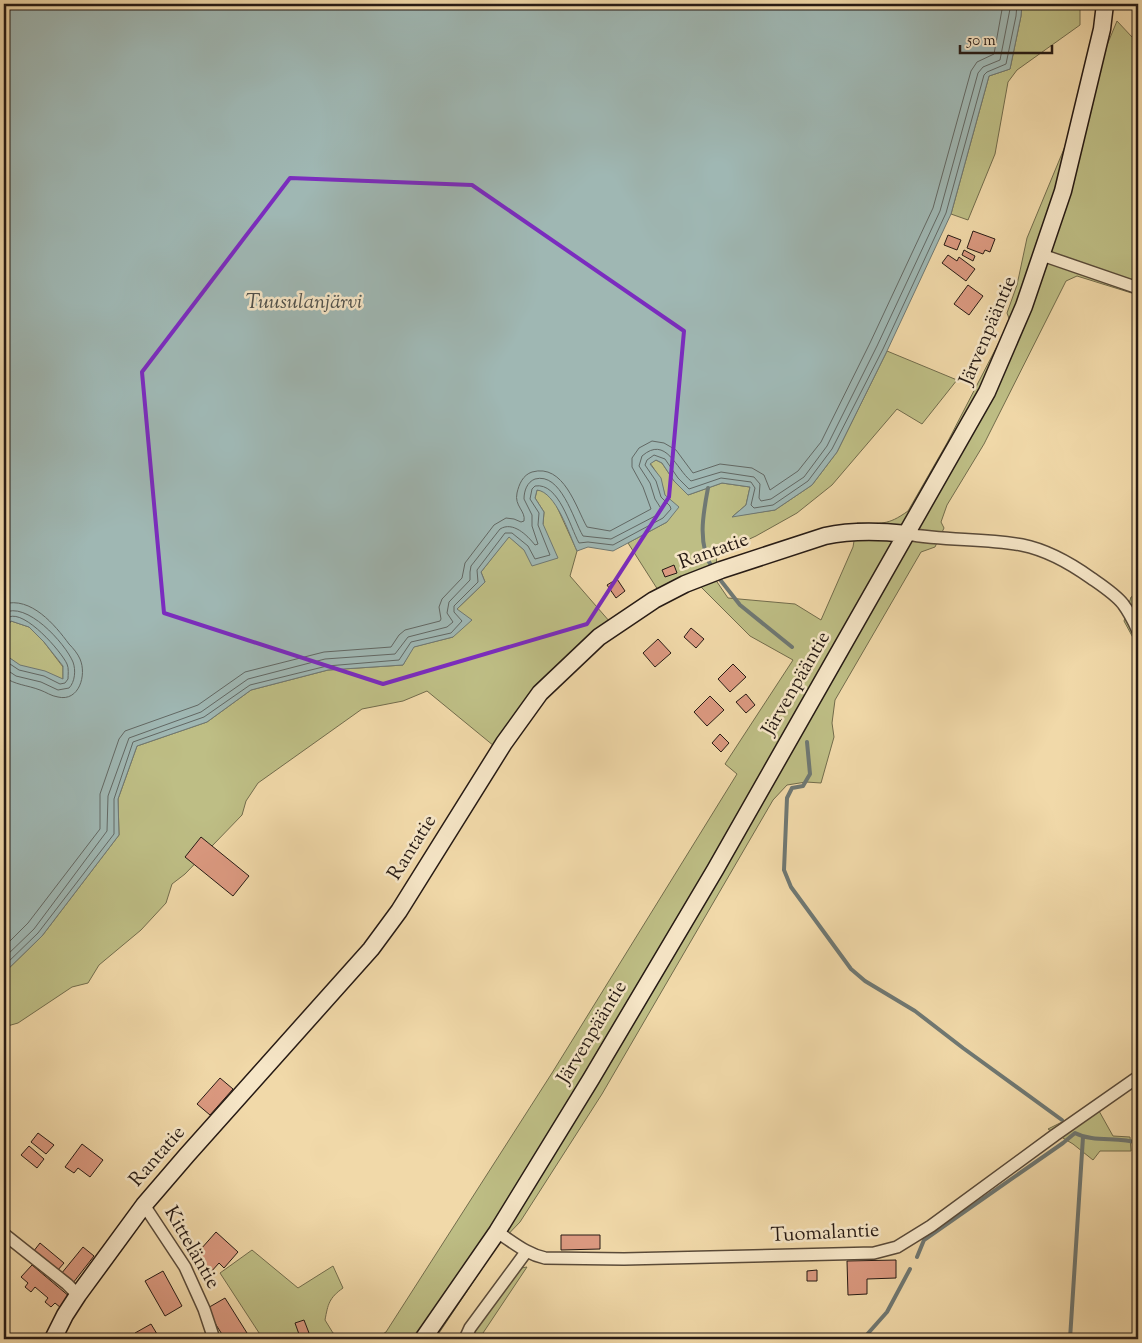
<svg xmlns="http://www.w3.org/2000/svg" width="1142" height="1343" viewBox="0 0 1142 1343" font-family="'Sorts Mill Goudy',serif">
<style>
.green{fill:#bebe85;stroke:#726c4c}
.water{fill:#9fb7b3;stroke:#6f7873}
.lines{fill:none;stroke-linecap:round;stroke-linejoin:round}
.shore{stroke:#626864;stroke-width:1}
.stream{stroke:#6f7873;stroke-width:4}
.building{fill:#db9980;stroke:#261a14}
.street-casing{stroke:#594a39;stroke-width:14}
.secondary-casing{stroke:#261a14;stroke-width:19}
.street{stroke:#f6e6c7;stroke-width:11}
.secondary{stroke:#f6e6c7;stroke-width:16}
.marked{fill:none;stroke:#7b2cbf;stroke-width:4;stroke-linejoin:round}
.labels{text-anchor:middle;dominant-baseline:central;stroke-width:5;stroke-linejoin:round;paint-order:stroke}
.street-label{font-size:20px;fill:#261a14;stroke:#f6e6c7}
.water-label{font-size:21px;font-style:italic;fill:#50514c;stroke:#f6e6c7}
</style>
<rect width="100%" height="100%" fill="#f1d9a9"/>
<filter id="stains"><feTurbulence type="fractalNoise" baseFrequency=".004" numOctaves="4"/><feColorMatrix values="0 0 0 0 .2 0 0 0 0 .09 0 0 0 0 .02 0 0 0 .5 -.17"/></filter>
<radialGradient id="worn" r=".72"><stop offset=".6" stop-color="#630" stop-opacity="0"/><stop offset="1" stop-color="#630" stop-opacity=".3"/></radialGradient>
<path class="green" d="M1022,4H1080V25L1017,70L1008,82L995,154L968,220L951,214L989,76L1010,69L1021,16Z
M1117,21L1132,37L1138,28V295L1077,276L1066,281L984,444L947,505L941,522L944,528L935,547L921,552L835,700L832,723L834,737L821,783L806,782L787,785L773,800L602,1094L520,1222L498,1245L435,1339H375L386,1332L552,1073L737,774L725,764L793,660L750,636L697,583L665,601L628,543L667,522C665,496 666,485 650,463L656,460L662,463L674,481L688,495L722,483L750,487L746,505L733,516L775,510L812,485L837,452L887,351L957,380L922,424L897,409L832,485L797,513L756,536L717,554L715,579L728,598L795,604L821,620L853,547L857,523C882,523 887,526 908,511L947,443L1010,321L1007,313L1017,285L1027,238Z
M537,490L543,491L553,498L577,551L570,576L610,622L494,746L427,691L403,701L362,709L258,783L246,801L242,815L185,874L172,884L166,903L141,930L99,965L88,983L72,987L18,1023L4,1027V973L42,936L119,835L118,799L137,746L207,722L251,690L328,670L403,665L413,647L453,637L457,609L485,582L481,572L509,536L524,550L543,524L544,512L535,498Z
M1138,595V647L1124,621L1131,597Z
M11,621L29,627L44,642L63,667V680L45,672L20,666L4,654V631Z
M1094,1102L1113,1136L1130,1137L1131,1151H1100L1093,1160L1073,1144L1048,1129L1070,1118Z
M252,1250L298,1288L333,1266L343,1288C329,1298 328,1304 325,1320L333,1333L343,1339H263L220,1273Z
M527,1267L479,1339H466L515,1269Z"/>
<path class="water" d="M4,4H1022L1021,16L1010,69L989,76L951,214L887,351L837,452L812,485L775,510L732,517L746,505L750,487L722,483L688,495L674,481L662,463L656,460L650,464L661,478L665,495L679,507L667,522L613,551L588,547L577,551C569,534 556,492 537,490L535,498L544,512L543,524L558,558L532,566L524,550L509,537L481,572L485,582L457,609L472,620L453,637L414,647L403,665L328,670L251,690L207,722L137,746L118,799L119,835L42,936L4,973V654L20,665L45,671L63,679V666L44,642L29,627L11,621L4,631Z"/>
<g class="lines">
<path class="shore" d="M4,604C31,596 55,625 69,644C73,648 78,654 80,659C87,675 79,702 58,697C51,696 46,692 40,690C27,685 15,685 4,677
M4,613C26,600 65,643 73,662C76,670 75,682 69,688L58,690L41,682L16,676L4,668
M4,623C5,621 7,618 9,617C25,610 61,651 67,664C69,668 68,675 68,679L65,683L60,684L44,676L19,670L4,660
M4,947L28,923L100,829V794L119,739L125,731L198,705L245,672L324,652L391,647L399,635L405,630L440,621L441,619L439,607L442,599L462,578L465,563L494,525L506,518L514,519L521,522L524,521C526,511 514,506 517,493C519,484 523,475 532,472C564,463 576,508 587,527L610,531L651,509L643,487L632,467V458L639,448L652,441L664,443L676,450L693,473L720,464L752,468L764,475L770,490L798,471L821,442L870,343L933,208L971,71L977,62L994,54L1003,4
M4,958L34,929L107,831L108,796L129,738L201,712L248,679L325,659L395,654L408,637L447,627L453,622L447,613L449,602L470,580V572L471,566L500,529C513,521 527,535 535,545L538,544L532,526V515L524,499C524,491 527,482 535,479C561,472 573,519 583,536L611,539L659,514L662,510L655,499L650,483L639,466L642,456C666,435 676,469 691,481L721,472L754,477L760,484L759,498L761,501L771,499L804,477L827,446L877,346L940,211L978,73L983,67L1000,60L1011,4
M4,966L38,933L114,834V799L133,742L204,717L250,685L327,666L399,660L411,642L451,633L462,621L454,612V606L478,582L477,570L505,533H512L528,546L535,559L550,555L538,525L539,513L530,499L532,489L535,486C559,482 570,527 579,543L588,542L613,545L663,518L671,509L670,506L661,497L656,481L645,465L647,460L654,455L665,459L678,478L689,489L721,478L751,482L755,488L751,505L754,508L773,505L808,481L832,449L883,349L946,213L984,75L987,72L1006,64L1016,16L1017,4"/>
<path class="stream" d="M708,488C703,514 697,545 713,569
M718,577L740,605L792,647
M807,742L810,774L803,786L792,788L787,798L784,870L791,887L851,969L865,981L915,1011L963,1048L1062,1120
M917,1257L924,1240L1063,1143L1075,1133C1094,1143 1118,1136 1138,1143
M863,1339L887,1312L910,1269
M1070,1339L1083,1137"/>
</g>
<path class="building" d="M973,231L995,239L990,252L985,250L983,254L967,248Z
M948,235L961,240L957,250L944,245Z
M964,250L975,256L973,261L962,255Z
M948,255L957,261L959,257L975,269L966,281L942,263Z
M968,285L983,296L969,315L954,304Z
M674,565L677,573L665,577L662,570Z
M617,579L625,591L616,598L607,585Z
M691,628L704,639L696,648L684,637Z
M658,639L671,653L655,667L643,653Z
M733,664L746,677L730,692L718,679Z
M746,694L755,705L746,713L736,702Z
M710,696L724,710L707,726L694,712Z
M720,734L729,743L721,752L712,743Z
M201,837L249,876L233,896L185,857Z
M220,1078L233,1089L210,1115L197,1104Z
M38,1133L54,1145L46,1154L31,1142Z
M82,1144L103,1160L90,1177L78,1168L74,1173L65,1167Z
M29,1146L44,1159L37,1168L21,1155Z
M216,1232L238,1252L224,1268L219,1263L210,1273L193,1258Z
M561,1235H600V1249L561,1250Z
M40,1243L64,1263L57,1271L33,1252Z
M83,1247L94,1256L73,1283L61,1274Z
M896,1260V1278L867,1279V1294L848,1295L847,1261Z
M32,1265L70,1297L61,1308L55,1303L51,1307L45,1302L48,1298L35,1287L31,1292L25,1287L28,1283L21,1277Z
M817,1270V1281H807V1271Z
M163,1271L182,1306L165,1316L145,1281Z
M225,1298L247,1333L237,1339H225L206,1309Z
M304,1320L309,1333L300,1337L295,1323Z
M151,1324L160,1339H138L135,1333Z"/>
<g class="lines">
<defs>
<path id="street" d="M1042,255L1138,288
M907,534C945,541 984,538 1022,545C1047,550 1070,563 1091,578C1101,585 1115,594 1123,604C1129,612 1134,622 1138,631
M144,1205L185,1267L204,1309L214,1339
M497,1232C513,1242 526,1254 545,1258L624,1259L874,1253L897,1247L931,1226L1055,1135L1138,1077
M4,1234L67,1284L78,1295
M465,1339L470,1328L526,1252"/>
<path id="secondary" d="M53,1339L65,1315L78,1295L144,1205L187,1155L371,949L399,911L504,743L540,693L599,637L654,600L685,584L721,570L825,536C853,530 879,531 907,534
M423,1339L497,1232L591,1079L715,870L987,392L1024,306L1063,191L1102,29L1105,4"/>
</defs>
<use href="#street" class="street-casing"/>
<use href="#secondary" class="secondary-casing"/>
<use href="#street" class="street"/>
<use href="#secondary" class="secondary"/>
</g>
<path class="marked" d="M290,178L472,185L684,331L669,497L587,624L383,684L164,613L142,372Z"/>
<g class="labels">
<g class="street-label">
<text transform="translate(989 331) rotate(-67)">Järvenpääntie</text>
<text transform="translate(714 552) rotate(-20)">Rantatie</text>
<text transform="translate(797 684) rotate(-60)">Järvenpääntie</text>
<text transform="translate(413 848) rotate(-58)">Rantatie</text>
<text transform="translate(593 1033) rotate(-59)">Järvenpääntie</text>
<text transform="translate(158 1157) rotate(-49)">Rantatie</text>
<text transform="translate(825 1234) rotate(-3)">Tuomalantie</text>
<text transform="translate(191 1248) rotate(60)">Kitteläntie</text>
</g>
<g class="water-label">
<text x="304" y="303">Tuusulanjärvi</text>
</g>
</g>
<rect width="1142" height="1343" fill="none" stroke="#f1d9a9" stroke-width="20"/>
<rect x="5" y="5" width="1132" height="1333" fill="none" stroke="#261a14" stroke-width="2.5"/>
<rect x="10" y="10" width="1122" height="1323" fill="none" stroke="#261a14"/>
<path d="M960 45v8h92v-8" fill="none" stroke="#261a14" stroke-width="2.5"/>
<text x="967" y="45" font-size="15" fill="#261a14" stroke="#f6e6c7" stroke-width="4" paint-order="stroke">50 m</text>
<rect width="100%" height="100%" filter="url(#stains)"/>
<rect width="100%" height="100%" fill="url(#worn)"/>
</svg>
